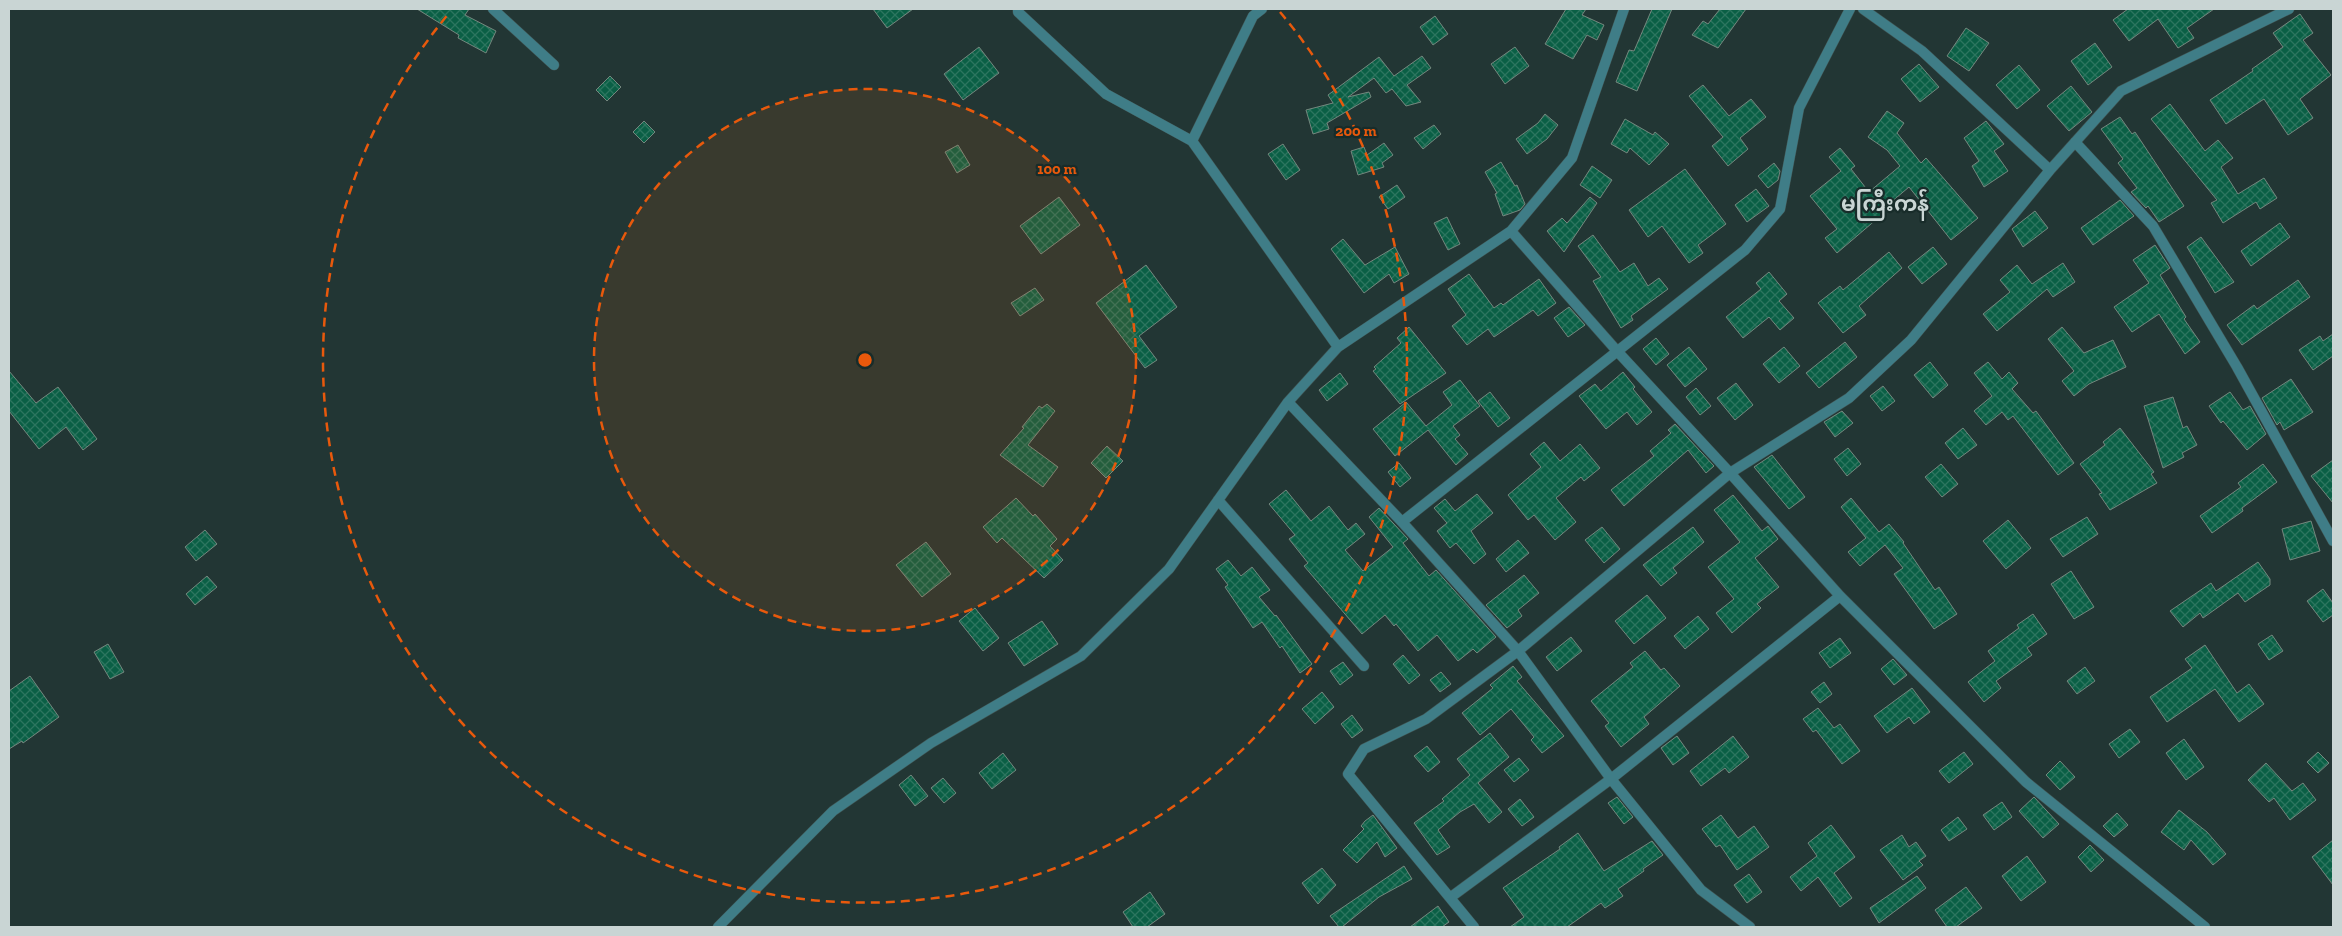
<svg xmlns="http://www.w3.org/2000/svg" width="2342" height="936" viewBox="0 0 2342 936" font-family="'Zilla Slab','Noto Sans Myanmar',serif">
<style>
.building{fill:url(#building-cross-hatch);stroke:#74877e}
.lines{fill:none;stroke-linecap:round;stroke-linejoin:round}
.minor-casing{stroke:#405351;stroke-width:11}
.minor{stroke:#3f7d87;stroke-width:10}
.ring{fill:none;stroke:#e8590c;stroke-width:2.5;stroke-dasharray:9 6}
.labels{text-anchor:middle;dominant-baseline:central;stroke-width:4.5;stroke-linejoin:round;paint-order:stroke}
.quarter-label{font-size:21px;font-weight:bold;fill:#c9d5d4;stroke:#182c2a}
.centre{fill:#e8590c;stroke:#182c2a;stroke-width:2.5}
.ring-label{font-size:15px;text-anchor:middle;font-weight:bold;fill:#e8590c;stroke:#182c2a;stroke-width:4.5;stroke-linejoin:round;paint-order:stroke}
</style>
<defs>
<pattern id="building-cross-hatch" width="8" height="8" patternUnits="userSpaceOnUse" patternTransform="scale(1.25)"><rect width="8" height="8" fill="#0a5f45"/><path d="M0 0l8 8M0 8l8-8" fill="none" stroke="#2c755f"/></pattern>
</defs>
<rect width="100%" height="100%" fill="#223634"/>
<path class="building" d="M417,9H469L465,15L496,31L486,53L458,38L459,35Z
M873,9H913L887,28Z
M1566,9H1586L1582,15L1604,25L1597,40L1587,35L1573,59L1545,44Z
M1652,9H1672L1637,91L1616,82L1629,50L1634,51Z
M1720,9H1746L1718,48L1692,35L1703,21L1708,24Z
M2128,9H2214L2187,28L2194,38L2178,48L2158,19L2129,41L2113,20Z
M2300,14L2313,33L2303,40L2331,75L2300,99L2313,118L2288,135L2264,99L2226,124L2210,100L2253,71L2252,69L2283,47L2273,33Z
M1435,16L1448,34L1433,45L1420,27Z
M1966,28L1989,43L1969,71L1947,56Z
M2095,43L2112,67L2088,85L2071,61Z
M979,47L999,73L963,100L944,74Z
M1515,47L1529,66L1505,84L1491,64Z
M1422,56L1431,68L1407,85L1421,102L1406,106L1392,89L1386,93L1374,78L1348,97L1369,92L1371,97L1327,123L1329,129L1313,134L1306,110L1333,103L1328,95L1379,57L1394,76Z
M1919,64L1939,87L1920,102L1901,79Z
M2019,65L2040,90L2017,109L1996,85Z
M610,76L621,87L607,101L596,90Z
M1703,85L1729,116L1751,99L1766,117L1740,138L1748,149L1728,166L1712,146L1723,137L1689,96Z
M2071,86L2092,112L2069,131L2047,106Z
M2170,104L2205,151L2218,140L2233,158L2221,167L2238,194L2264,178L2277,198L2260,209L2256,202L2223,223L2211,203L2217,200L2151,119Z
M1887,111L1904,123L1897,133L1921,163L1926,158L1978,218L1951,240L1909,187L1883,209L1885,212L1837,253L1825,238L1837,229L1810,196L1841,171L1829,157L1840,148L1855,166L1851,169L1869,192L1900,166L1887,150L1868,137Z
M1545,114L1558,125L1547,139L1527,154L1516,139L1538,123Z
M2120,117L2132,134L2135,132L2184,206L2159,222L2148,206L2146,208L2131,192L2137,188L2118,163L2123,159L2101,129Z
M1625,119L1653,135L1655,132L1669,144L1649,165L1630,148L1627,153L1611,144Z
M644,121L655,132L644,143L633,132Z
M1986,121L2004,144L1994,151L2008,171L1984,187L1972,166L1979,161L1964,138Z
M1434,125L1441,134L1423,149L1414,138Z
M1384,143L1393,155L1382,163L1384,167L1358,175L1351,151L1364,147L1367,155Z
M1283,144L1300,170L1286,180L1268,154Z
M958,145L970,165L957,173L945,152Z
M1501,162L1515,186L1517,185L1525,204L1520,210L1503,216L1495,194L1497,193L1485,172Z
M1774,163L1780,171L1778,180L1768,188L1758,176Z
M1592,166L1612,180L1600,198L1580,185Z
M1685,169L1726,224L1698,245L1703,253L1689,263L1662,226L1648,237L1629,210Z
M1397,185L1405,197L1388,209L1379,197Z
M1756,189L1769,206L1747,222L1735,205Z
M1059,197L1080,225L1041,254L1020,226Z
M1590,197L1597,203L1564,252L1547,231L1562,218L1567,223Z
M2120,200L2134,216L2093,245L2081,228Z
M2035,211L2048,228L2023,247L2012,229Z
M1447,217L1460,244L1448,250L1434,223Z
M2280,223L2290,237L2251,266L2241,251Z
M1593,235L1620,272L1634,263L1648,286L1659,278L1668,289L1631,316L1633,320L1621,328L1593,281L1601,277L1578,246Z
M2201,237L2234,282L2215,293L2187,247Z
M1343,239L1365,265L1395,247L1409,274L1394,283L1389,274L1364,293L1331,249Z
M2155,245L2170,268L2160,275L2186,317L2184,319L2200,342L2185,354L2159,314L2132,332L2114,307L2149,283L2133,260Z
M1933,247L1947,264L1922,284L1908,267Z
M1889,252L1902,268L1859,306L1866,315L1843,333L1818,303L1840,286L1843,290Z
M2063,263L2075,282L2053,297L2047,289L1997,331L1983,314L2010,292L2000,280L2017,265L2032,284Z
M1146,265L1177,307L1139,336L1157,360L1145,368L1096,303Z
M1769,272L1787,294L1779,301L1794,318L1780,330L1769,317L1743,338L1726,317L1761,289L1756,283Z
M1469,274L1494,308L1501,303L1503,305L1539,279L1556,303L1538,316L1533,310L1494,337L1488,329L1467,345L1452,326L1466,315L1448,289Z
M2298,280L2310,297L2242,345L2227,325L2254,305L2257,309Z
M1035,288L1044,300L1020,316L1011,303Z
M1569,307L1585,325L1568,337L1554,318Z
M1409,327L1446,373L1400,404L1373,371L1376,369L1374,367L1401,343L1397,338Z
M2062,327L2084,353L2113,340L2126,367L2089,384L2074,396L2062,381L2074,371L2048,339Z
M2333,334V356L2313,370L2299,350L2320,336L2323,341Z
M1656,338L1669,354L1656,365L1643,349Z
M1845,342L1857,357L1819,388L1806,373Z
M1689,347L1707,369L1685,387L1667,365Z
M1784,347L1800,366L1779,383L1763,364Z
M1930,362L1948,385L1933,398L1914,375Z
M1988,362L2002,379L2009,372L2018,383L2012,389L2033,413L2036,411L2074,463L2058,475L2013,416L2008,420L2002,412L1986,425L1974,411L1992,396L1974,373Z
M9,371L36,403L58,387L97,439L83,450L66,427L39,449L9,411Z
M1623,372L1635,387L1633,389L1652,412L1637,425L1627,412L1606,429L1579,396L1595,384L1601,391Z
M1340,373L1348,384L1327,401L1319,390Z
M2291,379L2313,412L2284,430L2280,422L2277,425L2262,398Z
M1460,380L1480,406L1453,426L1460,435L1455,439L1468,454L1456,465L1428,430L1395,456L1373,429L1406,402L1426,426L1452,405L1443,392Z
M1736,383L1753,405L1735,420L1717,398Z
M1883,386L1895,401L1882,411L1870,396Z
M1696,388L1711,406L1700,415L1686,397Z
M1490,392L1510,418L1498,427L1478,401Z
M2230,392L2243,410L2250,406L2266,434L2247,450L2223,421L2221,423L2209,406Z
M2173,397L2183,428L2187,426L2197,445L2182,453L2184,457L2163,468L2144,406Z
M1047,404L1055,411L1028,445L1058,467L1043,487L1000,455L1024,428L1022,427L1039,406L1042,408Z
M1842,411L1853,423L1835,437L1824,422Z
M1675,424L1714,466L1706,473L1688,450L1624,506L1611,490L1654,456L1650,451L1671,433L1668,430Z
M1963,428L1977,445L1958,459L1945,443Z
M2120,428L2154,472L2151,474L2157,483L2110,510L2099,494L2102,493L2080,464L2105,445L2103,442Z
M1544,442L1560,461L1580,444L1600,468L1584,481L1581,477L1556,498L1576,522L1555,540L1534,515L1528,520L1508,495L1541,467L1530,454Z
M1107,446L1123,461L1106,478L1091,463Z
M1848,448L1861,464L1847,476L1834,459Z
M1772,455L1805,497L1789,509L1754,467Z
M2333,460V503L2311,476Z
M1399,463L1411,478L1400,487L1388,472Z
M1941,464L1958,484L1942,497L1925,477Z
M2263,464L2277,482L2242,508L2243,511L2212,533L2200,516L2241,487L2238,483Z
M1286,490L1311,521L1329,506L1348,530L1356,523L1365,534L1345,550L1363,571L1393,547L1369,517L1379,508L1408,539L1403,543L1429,576L1436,570L1496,637L1477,653L1473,649L1458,661L1437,635L1418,651L1396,624L1394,626L1385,615L1362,634L1304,566L1308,563L1289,539L1295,535L1269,504Z
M1477,494L1493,513L1471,531L1486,554L1474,564L1456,543L1450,548L1437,531L1447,523L1434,508L1445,499L1455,511Z
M1733,495L1762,531L1768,526L1778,539L1755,558L1779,587L1757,604L1761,608L1732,633L1716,613L1734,599L1708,567L1740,542L1714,510Z
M1016,498L1033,516L1035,514L1057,539L1050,546L1063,560L1044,578L1002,538L997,543L983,527Z
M1851,498L1879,532L1889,524L1904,542L1903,543L1935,590L1939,587L1957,614L1934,629L1894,574L1903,568L1885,545L1860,566L1848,552L1866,538L1841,507Z
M2087,517L2098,534L2063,557L2050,539Z
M2008,520L2031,548L2006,569L1983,541Z
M2311,521L2320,551L2290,560L2282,529Z
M1602,527L1620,549L1604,563L1585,540Z
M1693,527L1704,542L1673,568L1677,573L1661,586L1643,565Z
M205,530L217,544L196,561L185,547Z
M1518,540L1529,553L1506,572L1496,559Z
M926,542L951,574L922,597L896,565Z
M1228,560L1241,576L1252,567L1270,590L1259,597L1275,616L1276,615L1312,664L1300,673L1282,646L1280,648L1262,622L1253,628L1225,587L1228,585L1216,569Z
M2258,562L2270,579V585L2245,602L2238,593L2203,618L2200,613L2183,627L2170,611L2211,583L2216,591Z
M2071,571L2094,607L2074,619L2051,584Z
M1524,575L1539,593L1518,610L1522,616L1507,628L1486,605Z
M207,576L217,587L195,605L186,594Z
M2323,589L2333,603V615L2323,622L2307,601Z
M1647,595L1666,618L1634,644L1615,621Z
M975,608L999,638L983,651L959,621Z
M2033,614L2047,634L2027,648L2032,655L1996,681L2001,688L1984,702L1968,682L1995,661L1988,651L2019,628L2017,625Z
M1698,616L1709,629L1685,649L1674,636Z
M1042,621L1058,644L1024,666L1008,643Z
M2272,635L2283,651L2269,660L2258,644Z
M1571,637L1582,651L1557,671L1546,657Z
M1840,638L1851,653L1830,668L1819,653Z
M108,644L124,672L110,679L94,652Z
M2205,645L2237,693L2249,684L2264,704L2239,722L2215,689L2167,722L2150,697L2192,668L2185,659Z
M1645,651L1661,670L1664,668L1680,686L1644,717L1649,724L1621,747L1605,726L1609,723L1591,701L1633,667L1630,663Z
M1403,655L1420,675L1409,684L1393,664Z
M1893,659L1907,675L1894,685L1881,669Z
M1343,662L1353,675L1340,685L1330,671Z
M1513,666L1522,677L1517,681L1564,736L1542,753L1531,740L1534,737L1511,709L1480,735L1462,713L1493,688L1490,685Z
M2085,667L2095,681L2077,694L2067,681Z
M1441,672L1451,684L1440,692L1430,680Z
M30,676L59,717L23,743L22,741L9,749V691Z
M1824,682L1832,694L1820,703L1811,692Z
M1912,688L1930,712L1914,724L1909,717L1887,733L1874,716Z
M1322,692L1334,707L1315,724L1302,709Z
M1818,708L1834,728L1840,724L1860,751L1842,764L1816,730L1813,732L1803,719Z
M1352,715L1363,730L1352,738L1341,724Z
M2130,729L2140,742L2119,758L2109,744Z
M1490,733L1509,757L1478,783L1502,812L1489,823L1474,804L1460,812L1438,830L1450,847L1437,855L1414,823L1444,801L1442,799L1470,775L1457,759Z
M1677,736L1689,753L1673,765L1661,748Z
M1733,736L1749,757L1729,773L1725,768L1701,786L1690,771Z
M2184,739L2204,767L2186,780L2166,753Z
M1427,746L1440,762L1428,772L1414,756Z
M1964,752L1973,764L1949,783L1939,771Z
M2318,752L2329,763L2318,773L2307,762Z
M1003,753L1016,770L992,789L979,773Z
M1519,758L1529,770L1514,782L1504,770Z
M2060,761L2075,777L2060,790L2046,775Z
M2266,763L2292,791L2303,783L2316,800L2290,820L2274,798L2269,802L2248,780Z
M911,775L928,796L915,806L899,785Z
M943,778L956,793L944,803L931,788Z
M1617,797L1633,817L1624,824L1608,803Z
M2034,797L2059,824L2043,838L2019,811Z
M1520,799L1534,817L1522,826L1508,809Z
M2002,802L2012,817L1994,830L1983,815Z
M2179,810L2207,832L2226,854L2213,865L2191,840L2184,850L2161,832Z
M2117,813L2128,825L2114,837L2103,826Z
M1373,815L1397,848L1385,857L1377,842L1357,863L1343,850L1364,829L1361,826L1365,821Z
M1721,815L1738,838L1754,826L1769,847L1737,870L1720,845L1716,847L1702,829Z
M1958,817L1967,829L1949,841L1941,830Z
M1831,825L1855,857L1834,873L1852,898L1840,907L1818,877L1801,891L1790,877L1817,856L1808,843Z
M1578,833L1604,871L1652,841L1663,855L1643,869L1644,871L1618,889L1623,896L1605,908L1601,903L1567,927H1510L1524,917L1503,888L1560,849L1559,847Z
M1902,835L1909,847L1916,842L1926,856L1919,861L1923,865L1903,880L1880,850Z
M2333,840V885L2312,857Z
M2090,845L2104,860L2091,872L2078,857Z
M2027,856L2046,882L2021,901L2002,876Z
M1404,866L1412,879L1379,897L1342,927H1339L1330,916Z
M1322,868L1336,885L1318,904L1302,883Z
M1749,874L1762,892L1747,903L1734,885Z
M1917,876L1926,888L1879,923L1870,908Z
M1966,887L1982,908L1956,927H1947L1935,910Z
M1150,892L1165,914L1147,927H1133L1123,912Z
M1438,906L1449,922L1442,927H1410Z"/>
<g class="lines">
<defs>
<path id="minor" d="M493,9L554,65
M1018,9V12L1106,94L1192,141L1338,347
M1863,9L1922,51L2050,170
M1192,141L1253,16L1262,9
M2075,142L2153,226L2237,367L2333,541
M1511,231L1617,351L1730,473L1840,596L2026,782L2205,927
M1288,402L1402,522L1518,651L1611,779L1701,890L1750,927
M1218,500L1364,666
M1402,522L1745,250L1780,209L1799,108L1850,9
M1451,897L1611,779L1840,596
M718,927L833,811L931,743L1081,656L1169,569L1288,402L1338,347L1511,231L1572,158L1624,9
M1474,927L1348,774L1364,749L1426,719L1518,651L1730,473L1849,398L1911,340L2050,170L2121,91L2289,9"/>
</defs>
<use href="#minor" class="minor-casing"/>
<use href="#minor" class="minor"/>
</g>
<circle cx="865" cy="360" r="271" fill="#e8590c" fill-opacity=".12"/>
<g class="ring">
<circle cx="865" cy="360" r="271"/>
<path d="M1280 12A542 542 0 1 1 450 12"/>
</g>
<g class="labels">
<g class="quarter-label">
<text x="1885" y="203">မကြီးကန်</text>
</g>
</g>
<circle cx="865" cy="360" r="8" class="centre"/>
<g class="ring-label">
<text x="1356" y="136">200 m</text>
<text x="1057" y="174">100 m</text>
</g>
<rect width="2342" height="936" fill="none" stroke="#c9d5d4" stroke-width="20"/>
</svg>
